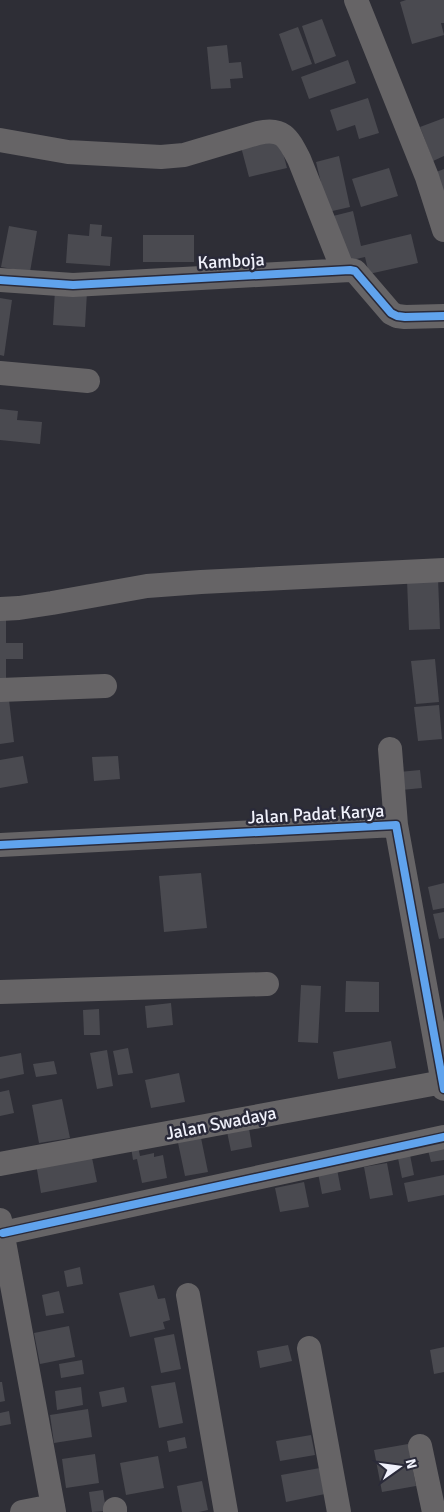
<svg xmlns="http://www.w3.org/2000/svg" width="444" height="1512" viewBox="0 0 444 1512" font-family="Signika,sans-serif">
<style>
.building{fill:#4a4a50}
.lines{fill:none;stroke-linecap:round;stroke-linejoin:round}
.minor{stroke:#666466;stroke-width:24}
.cycleway-casing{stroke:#2a2a39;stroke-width:11}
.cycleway{stroke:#60a3ed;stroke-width:8}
.labels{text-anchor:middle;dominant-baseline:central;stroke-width:5;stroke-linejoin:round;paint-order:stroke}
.street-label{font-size:18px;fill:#f0f1fb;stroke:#2a2a39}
</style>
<rect width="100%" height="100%" fill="#2e2e36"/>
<path class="building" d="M406,0H444V23H441L444,35L412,44L400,2Z
M322,19L336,56L315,64L302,26Z
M298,27L312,64L292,71L279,34Z
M227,45L229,63L241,62L243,78L230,79L231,88L211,89L207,47Z
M348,60L356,83L309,99L301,77Z
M368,98L379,133L359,139L355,125L337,131L330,110Z
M444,118V156L433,161L420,127Z
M279,137L287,168L249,177L241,147Z
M339,156L350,207L328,212L316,162Z
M389,168L398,196L361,207L352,179Z
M444,169V193L431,174Z
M353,211L361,246L411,234L418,263L369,274L365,257L343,262L333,216Z
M90,224L102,225L101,236L112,237L110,266L66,263L68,234L89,236Z
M9,226L37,231L30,272L1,267Z
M143,235H194V262H143Z
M55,290L87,292L85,327L53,325Z
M0,298L12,300L4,356L0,355Z
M0,409L18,411L17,420L42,422L40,444L0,440Z
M438,578L440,629L409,630L407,580Z
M0,618H6V643H23V659H6V684H0Z
M435,659L439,702L416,704L411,661Z
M9,700L14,742L0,744V701Z
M439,705L442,739L418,741L414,707Z
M23,756L28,783L0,788V760Z
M118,756L120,779L94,781L92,757Z
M420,770L422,788L401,790L399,772Z
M201,873L207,928L164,932L159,876Z
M444,883V908L433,910L428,887Z
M444,912V938L439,939L433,914Z
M346,981L379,982V1012H345Z
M301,985L321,986L318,1043L298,1042Z
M171,1003L173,1025L147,1028L145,1006Z
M99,1009L100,1035H84L83,1010Z
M391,1041L396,1068L338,1079L333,1052Z
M128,1048L133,1073L118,1075L113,1051Z
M107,1050L113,1086L97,1089L90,1053Z
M21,1053L24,1074L0,1079V1057Z
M54,1061L57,1074L36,1077L33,1064Z
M179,1073L185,1102L151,1108L145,1080Z
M9,1090L14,1113L0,1116V1092Z
M62,1099L70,1138L39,1143L32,1105Z
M248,1122L252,1147L231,1151L226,1127Z
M200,1133L208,1172L185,1176L177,1138Z
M138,1146L140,1156L154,1153V1157L163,1155L167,1178L142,1183L137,1159L133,1160L131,1147Z
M444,1147V1160L431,1162L428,1150Z
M409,1150L414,1175L402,1178L397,1153Z
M91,1153L97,1182L41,1193L36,1164Z
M387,1163L393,1195L370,1199L364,1167Z
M337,1169L341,1190L322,1194L318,1173Z
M444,1175V1195L408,1202L404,1183Z
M304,1182L309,1207L280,1212L275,1188Z
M80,1267L83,1284L67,1287L64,1271Z
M154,1285L158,1299L165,1298L170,1320L163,1322L165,1329L130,1337L119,1293Z
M59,1291L64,1313L46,1316L42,1295Z
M69,1326L75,1357L40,1364L34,1333Z
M174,1334L181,1369L161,1373L154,1338Z
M288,1345L292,1361L260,1368L257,1351Z
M444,1347V1372L434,1374L430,1350Z
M82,1360L84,1374L61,1378L59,1364Z
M0,1382H2L5,1401L0,1402Z
M175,1382L183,1423L159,1428L151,1386Z
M81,1387L83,1405L57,1410L55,1391Z
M124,1387L127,1402L102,1407L99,1392Z
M88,1409L92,1437L54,1443L50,1415Z
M9,1411L11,1424L0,1426V1413Z
M311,1435L315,1455L280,1461L276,1441Z
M185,1437L187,1448L169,1452L167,1441Z
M408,1444L416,1486L382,1492L374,1450Z
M95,1454L99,1483L66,1488L62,1459Z
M158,1456L164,1488L126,1495L120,1463Z
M320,1468L325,1494L286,1502L281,1475Z
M202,1481L208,1510L199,1512H182L177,1486Z
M103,1490L106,1511L92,1512L89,1492Z"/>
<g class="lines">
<path class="minor" d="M356,0L427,177L444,230
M0,140L68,152L161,157L184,155L258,133C283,127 288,138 299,159L343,270
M0,280L73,285L350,270L355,271L391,313L397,316L405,317L444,316
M0,373L88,381
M0,609L19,608L52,603L147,586L201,582L444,570
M0,690L105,686
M390,749L396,825
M0,845L396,825L444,1089
M0,992L267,984
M0,1164L443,1082
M0,1220L54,1512
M3,1233L444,1137
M188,1295L226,1512
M309,1348L339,1512
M420,1446L434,1512
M115,1509V1512
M22,1512L53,1506"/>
<defs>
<path id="cycleway" d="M0,280L73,285L350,270L355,271L391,313L397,316L405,317L444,316
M0,845L396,825L444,1089
M3,1233L444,1137"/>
</defs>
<use href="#cycleway" class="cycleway-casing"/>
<use href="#cycleway" class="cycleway"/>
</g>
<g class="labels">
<g class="street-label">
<text transform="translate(231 261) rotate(-3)">Kamboja</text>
<text transform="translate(316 814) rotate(-3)">Jalan Padat Karya</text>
<text transform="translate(221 1123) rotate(-11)">Jalan Swadaya</text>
</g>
</g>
<g transform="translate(399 1467) rotate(76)" stroke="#2a2a39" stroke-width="4" paint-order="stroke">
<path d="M0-4L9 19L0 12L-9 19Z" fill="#f0f1fb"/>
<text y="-8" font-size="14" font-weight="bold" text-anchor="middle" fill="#f0f1fb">N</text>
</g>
</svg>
